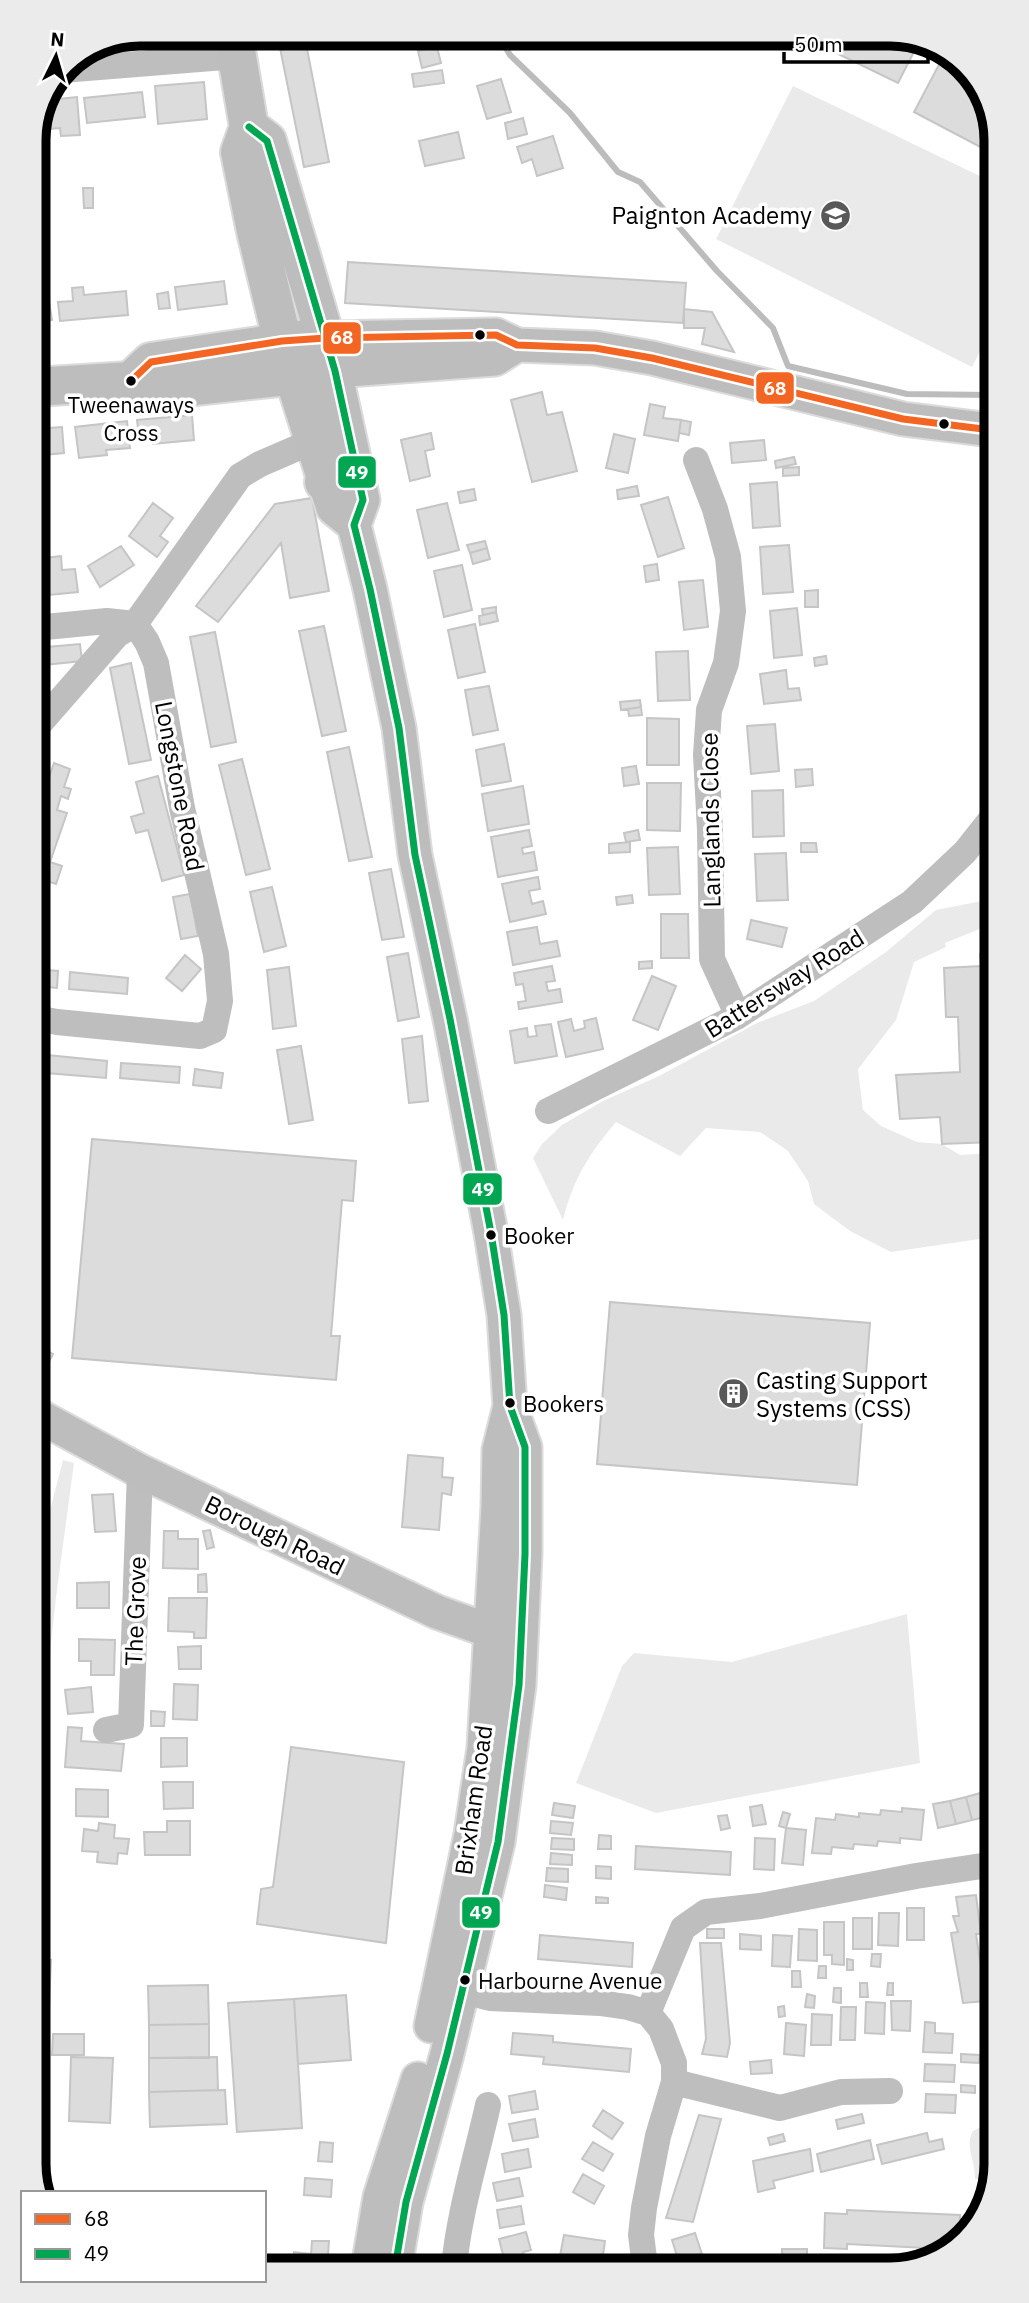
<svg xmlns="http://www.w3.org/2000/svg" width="1029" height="2303" viewBox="0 0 1029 2303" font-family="'IBM Plex Sans',sans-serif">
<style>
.green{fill:#eaeaea}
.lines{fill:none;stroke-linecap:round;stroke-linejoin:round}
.stream{stroke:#bcbcbc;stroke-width:6}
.building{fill:#dcdcdc;stroke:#c5c5c5;stroke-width:2}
.major-casing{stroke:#dbdbdb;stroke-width:37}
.highway-casing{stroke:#dbdbdb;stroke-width:42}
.minor{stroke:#bebebe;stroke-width:26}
.major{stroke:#bdbdbd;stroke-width:33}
.highway{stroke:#bdbdbd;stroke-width:38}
.bus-1-casing{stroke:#fff;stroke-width:12}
.bus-2-casing{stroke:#fff;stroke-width:12}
.bus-1{stroke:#f26522;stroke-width:7}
.bus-2{stroke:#00a651;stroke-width:7}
.bus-dot{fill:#000;stroke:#fff;stroke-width:2.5}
.labels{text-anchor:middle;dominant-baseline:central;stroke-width:7;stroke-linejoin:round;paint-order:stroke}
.bus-label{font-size:22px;fill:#000;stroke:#fff;text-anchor:start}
.poi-label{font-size:24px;fill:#000;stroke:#fff;text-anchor:end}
.street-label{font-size:24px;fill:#000;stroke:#fff}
.rim{fill:none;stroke:#000;stroke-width:9}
.line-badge{stroke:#fff;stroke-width:2.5}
.badge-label{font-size:19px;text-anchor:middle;font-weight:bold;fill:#fff}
</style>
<rect width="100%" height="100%" fill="#fff"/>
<path class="green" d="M793,86L990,181L991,330L972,367L716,239Z
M992,899V924L945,943L946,947L914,962L896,1020L858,1069L863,1110L881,1126L917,1142L942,1144L960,1155L993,1153V1237L891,1252L850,1231L814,1204L808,1181L788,1151L760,1132L706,1128L680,1156L616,1122C589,1154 573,1179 563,1220L533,1158L542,1144L562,1125L603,1101L659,1076L757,1023L814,1001L886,952L936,910Z
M63,1460L74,1463L56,1597L40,1746L41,1810L38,1811L37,1561Z
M907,1614L920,1763L656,1813L576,1783L622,1666L634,1653L732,1662Z
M987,2124L996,2134V2164L990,2180L975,2179C976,2163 964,2145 973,2131Z"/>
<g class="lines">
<path class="stream" d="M497,33L510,55L570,113L618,172L640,182L717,271L773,328L788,366L907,394L991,395"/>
</g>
<path class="building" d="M277,33H304L329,162L304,167Z
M795,33L897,34L919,42L898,83Z
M435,35L437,47L421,48L419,38Z
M437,47L441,63L422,68L418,51Z
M943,57L963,67L990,105V152L914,112Z
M442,70L444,83L414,87L412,74Z
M501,79L511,112L487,119L477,86Z
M204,82L207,119L158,124L155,86Z
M142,92L145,117L87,123L84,98Z
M77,97L80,135L61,136L60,128L36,130L48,100Z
M523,118L527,134L508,139L505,123Z
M458,132L464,158L425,166L419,141Z
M553,136L563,168L537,176L532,159L522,163L517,147Z
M83,188H93V208H84Z
M348,262L686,283L683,323L345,303Z
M224,281L227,304L178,310L175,287Z
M83,287L84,295L126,291L128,315L60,321L58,302L73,301L72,288Z
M47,289L52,320L34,323V291Z
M168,292L170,308L159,309L157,294Z
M684,309L712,312L734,352L702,344L705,328H684Z
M542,392L547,415L562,412L577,471L532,482L511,400Z
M650,404L665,407L663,418L681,420L678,441L644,435Z
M192,415L194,440L153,444L152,436L139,437L137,420Z
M681,420L691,422L689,435L679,433Z
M127,421L130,448L106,450L107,455L79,458L75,427Z
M62,427L64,453L34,456V429Z
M431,433L434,449L425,451L430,476L410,481L401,440Z
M614,434L635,439L628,473L606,468Z
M764,440L766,460L732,463L730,443Z
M794,457L796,464L776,468L775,461Z
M799,467V475L783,476V468Z
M777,482L780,526L753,528L750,484Z
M637,486L639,496L618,499L617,490Z
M474,489L476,500L460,503L458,492Z
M668,497L684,548L658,557L641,505Z
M312,498L329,591L290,598L281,543L218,622L196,606L275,504Z
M153,503L173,518L160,536L168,542L157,557L129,536Z
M447,503L459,550L428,558L417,510Z
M485,541L487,548L470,553L467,545Z
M789,545L793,592L763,594L760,547Z
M121,546L134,565L100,587L88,566Z
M487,548L490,559L473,564L470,553Z
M61,556L62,570L75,569L78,592L39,596L35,559Z
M657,564L659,580L646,582L644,566Z
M462,565L472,610L444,617L434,571Z
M703,580L708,627L684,630L679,582Z
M818,590V607H805V591Z
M496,607V612L483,615L482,609Z
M797,608L802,655L774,658L770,611Z
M496,612L498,621L480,625L479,616Z
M475,624L485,672L458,678L448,630Z
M324,626L346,731L322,736L299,631Z
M215,632L236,742L211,747L190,637Z
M80,644L82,661L35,666V648Z
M688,651L690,700L658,701L656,652Z
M826,656L827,664L815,666L814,658Z
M131,663L151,760L129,764L110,668Z
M786,670L788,689L799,688L801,700L764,704L760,674Z
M489,686L498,730L473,735L465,690Z
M640,700L641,707L621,710L620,702Z
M641,707L642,715L629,716L628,709Z
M647,718L679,719V765H647Z
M775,724L779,771L751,774L747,726Z
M504,744L511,781L482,786L476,750Z
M349,747L372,857L349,861L327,752Z
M242,759L270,869L246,875L219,765Z
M54,763L70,769L64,787L71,789L68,799L61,796L57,810L67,813L50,862L62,866L56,884L35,877V817Z
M636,766L639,784L624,786L622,768Z
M812,769L813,785L796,787L795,770Z
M158,776L184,875L162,881L148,830L136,833L131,817L144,813L136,782Z
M647,783H681L680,831L647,830Z
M523,786L529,824L488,831L482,794Z
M783,790L784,836L753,837L752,791Z
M529,830L532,846L522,848L523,854L534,852L537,870L498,877L491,837Z
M638,830L640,840L626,842L624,833Z
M630,842V852L609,853V844Z
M801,843H816L817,852H801Z
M678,847L680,894L649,895L647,848Z
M786,853L788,900L757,901L755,854Z
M992,867V887L988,888L985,868Z
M391,869L404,937L382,940L369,873Z
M538,877L540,889L529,891L532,904L543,901L546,914L510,922L502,884Z
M272,887L286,946L264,952L250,892Z
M190,894L198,936L181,939L173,897Z
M632,895L633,903L617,905L616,897Z
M661,914H688L689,958H661Z
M751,920L787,928L782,947L747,939Z
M537,927L540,944L557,941L560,956L513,965L507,932Z
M408,953L419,1017L398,1021L387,957Z
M992,953L993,1142L942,1144L940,1117L900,1119L896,1075L960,1072L958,1017H946L944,968L981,966L980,954Z
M185,955L201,969L182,991L166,978Z
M652,961V968L639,969V962Z
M552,966L555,981L546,982L548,991L560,989L562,1002L519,1009L518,1002L526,1001L523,984L516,985L514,973Z
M289,967L296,1026L273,1029L267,970Z
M36,969L58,971L57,988L36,986Z
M70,972L128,978L127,994L69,989Z
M652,976L676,986L658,1030L633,1020Z
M596,1018L603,1049L566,1057L558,1022L571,1019L574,1031L585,1028L584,1021Z
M551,1024L557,1056L515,1063L510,1031L527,1028L528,1037L537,1036L535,1026Z
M422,1036L428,1101L409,1103L402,1039Z
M301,1046L313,1120L289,1124L277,1050Z
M47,1055L107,1061L106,1078L46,1073Z
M121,1063L180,1067L179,1083L120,1078Z
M195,1069L223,1073L221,1088L193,1085Z
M92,1139L356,1161L353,1201L342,1200L331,1336H340L336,1380L72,1358Z
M610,1302L870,1323L857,1485L597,1464Z
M37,1344L53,1354L38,1382H37Z
M408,1455L443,1458L442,1477L453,1478L451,1495L442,1493L439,1530L402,1527Z
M113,1494L116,1531L95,1532L92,1495Z
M210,1530L214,1547L207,1549L203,1531Z
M164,1531H178V1539H198V1569L163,1568Z
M206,1574L207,1592H198V1575Z
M109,1582V1608H77V1583Z
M169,1598H207L206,1638H194V1632L168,1631Z
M79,1639L115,1640L114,1675H91V1661H79Z
M201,1646V1669H179L178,1647Z
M174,1684L198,1685L197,1720L173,1719Z
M91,1687L93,1712L68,1714L65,1690Z
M151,1711L165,1712L164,1726H151Z
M68,1727L82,1728L81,1741L124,1744L121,1771L65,1767Z
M161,1738H187V1766L161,1767Z
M291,1747L404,1762L386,1943L257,1924L261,1889L273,1887Z
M163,1782H193V1808L164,1809Z
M76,1789L108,1790V1817L76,1816Z
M984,1792L990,1816L972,1820L966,1797Z
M966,1797L972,1820L956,1824L950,1801Z
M950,1801L956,1824L938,1828L933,1804Z
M554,1803L575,1806L573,1818L552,1815Z
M762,1805L766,1824L753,1826L750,1807Z
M902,1808L924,1810L921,1840L900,1838V1843L878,1841L877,1846L854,1844L853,1849L832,1847L831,1854L812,1853L816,1818L835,1820L836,1814L859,1817V1813L880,1815L881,1810L902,1812Z
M783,1812L790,1814L786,1828L779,1826Z
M727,1815L730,1828L721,1830L718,1816Z
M167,1821H190V1855H145L144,1832H167Z
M551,1821L573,1823L571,1835L550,1833Z
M99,1823L115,1825L114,1838L129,1839L127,1854L118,1853L117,1864L97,1862L98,1852L82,1851L84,1829L98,1831Z
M786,1828L806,1830L803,1865L782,1863Z
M599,1835L611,1836V1849H598Z
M552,1838L574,1839V1850L551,1849Z
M755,1838L775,1839L774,1870L754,1869Z
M636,1846L731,1852L730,1875L635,1869Z
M551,1853L572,1855V1865L550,1864Z
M38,1866L45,1870L38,1883Z
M596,1866L611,1867V1879L596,1878Z
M547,1868L568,1869V1882L546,1881Z
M545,1885L567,1888L566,1900L544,1897Z
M976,1895L981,1934H976L986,2001L963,2003L951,1933L958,1932L953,1916H959L956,1897Z
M596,1897L608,1898V1903H596Z
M907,1908H924V1940H907Z
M879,1913H899L898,1946L878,1945Z
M853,1918H872V1949H853Z
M824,1922H844V1965L832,1964V1955H824Z
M707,1929H724V1938H707Z
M799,1929L817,1930V1961L798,1960Z
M740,1934L761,1936V1950L740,1949Z
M540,1935L633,1943L632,1967L538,1959Z
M773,1935L792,1936L790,1967L772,1966Z
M700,1943H721L730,2043L727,2057L702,2054L706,2039Z
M872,1954H881L880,1967L871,1966Z
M847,1959L853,1960V1970H847Z
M38,1960H51L48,2029L39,2028Z
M819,1966H826V1978H818Z
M792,1971H800L801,1987H792Z
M860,1983H867L868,1997H860Z
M888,1983H893V1995H887Z
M208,1985L209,2024L149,2025L148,1986Z
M834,1988H841V2003L833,2002Z
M807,1994L815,1996L814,2008L805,2007Z
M346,1995L351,2060L298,2064L294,1999Z
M294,1999L302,2128L237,2132L228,2003Z
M891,2001H911L910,2031L892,2030Z
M866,2002L885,2003L884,2034L865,2033Z
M784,2006L785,2016L779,2017L778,2007Z
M841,2007H856L855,2040H840Z
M812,2014L832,2015L831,2045H811Z
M925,2022L935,2023V2033L953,2034L952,2053L923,2052Z
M786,2023L806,2025L804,2056L784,2054Z
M209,2024V2058H149V2025Z
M513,2033L553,2036V2042L631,2049L629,2072L543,2064L544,2057L511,2054Z
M53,2034H84V2055H52Z
M961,2054L980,2055L979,2063L961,2062Z
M71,2057L113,2058L110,2123L69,2121Z
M217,2057L218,2090L149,2092V2058Z
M771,2060L772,2073L751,2074L750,2062Z
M925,2064L955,2065L954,2082L924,2081Z
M961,2085L975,2086V2093L961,2092Z
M225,2090L227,2124L150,2127L149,2092Z
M535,2091L538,2109L512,2113L509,2096Z
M926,2094L956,2095L955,2113L925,2112Z
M603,2110L623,2123L612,2139L593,2126Z
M862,2114L864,2123L838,2129L836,2120Z
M699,2115L721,2119L693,2222L666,2218Z
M535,2119L538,2137L513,2141L509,2124Z
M927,2133L929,2142L942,2139L944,2149L882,2164L877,2145Z
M783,2134L785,2141L770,2145L768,2138Z
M870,2140L874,2159L821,2172L817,2154Z
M320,2142L333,2143L332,2162L318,2161Z
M593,2142L613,2154L603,2171L582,2159Z
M528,2149L531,2167L505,2172L502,2154Z
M810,2149L813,2171L773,2181L775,2188L758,2192L753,2161Z
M583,2174L604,2186L594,2204L573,2192Z
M305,2178L332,2180L331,2197L304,2195Z
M519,2178L523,2196L497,2201L493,2183Z
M521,2206L524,2224L500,2228L497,2210Z
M973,2209H980L972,2229Z
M847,2210L960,2215L959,2239L946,2249L847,2244V2249L824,2248L825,2213L847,2214Z
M526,2232L531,2250L523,2252L526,2263L506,2267L499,2239Z
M695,2233L702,2254L697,2255L699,2263L680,2266L672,2240Z
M564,2235L605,2241L602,2262L594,2261L593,2266L571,2264L572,2258L560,2256Z
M312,2241H329L327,2268H293L294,2252L311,2254Z
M782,2249H807V2265H782Z"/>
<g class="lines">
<defs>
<path id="major" d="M326,338L496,335L517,345L595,348L652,358L903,419L991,430
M291,376L333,508L354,525
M37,1415L140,1471L437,1612L490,1631L509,1632
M431,2026L471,1834L484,1748L498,1507L499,1450L510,1406
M368,2268L380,2197L418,2079
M395,2268L406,2202L447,2054L498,1842L519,1685L525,1554V1447L510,1406L504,1315L491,1233L450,1019L415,855L399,728L370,589L354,525L363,500L335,371L495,359L517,345"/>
<path id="highway" d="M233,33L249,127L240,152L256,231L291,376
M307,348L335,462L324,482
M131,381L151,362L306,339
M34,387L131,381L158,390L335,371L267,141L249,127"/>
</defs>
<use href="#major" class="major-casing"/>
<use href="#highway" class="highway-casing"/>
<path class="minor" d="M62,70L237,56
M696,460L715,509L728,557L733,611L726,663L709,710L706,755L710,830L712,959L738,1016
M35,628L107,621L135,624
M35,729L117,635L135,624
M36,1018L57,1022L200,1036L214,1030L220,1001L216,954L182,808L156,663L147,642L135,624L240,476L260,464L311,442
M548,1111L738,1016L912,902L965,852L992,818
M106,1730L131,1725L140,1471
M446,1987L490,1998L600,2003L628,2007L648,2013L661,2029L674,2063V2082L658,2136L644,2208L641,2235L645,2266
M648,2013L683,1928L706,1912L760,1906L916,1876L995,1864
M674,2082L780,2108L841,2092L890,2091
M454,2267C459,2213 476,2159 488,2105"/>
<use href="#major" class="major"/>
<use href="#highway" class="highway"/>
<defs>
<path id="bus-1" d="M131,381L151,362L282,341L326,338L496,335L517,345L595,348L652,358L903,419L991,430"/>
<path id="bus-2" d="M249,127L267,141L273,161L335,371L363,500L354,525L370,589L399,728L415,855L450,1019L491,1233L504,1315L510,1406L525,1447V1554L519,1685L498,1842L447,2054L406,2202L395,2268"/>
</defs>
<use href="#bus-1" class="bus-1-casing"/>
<use href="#bus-2" class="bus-2-casing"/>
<use href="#bus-1" class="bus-1"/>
<use href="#bus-2" class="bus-2"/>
</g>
<defs>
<symbol id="school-disc" viewBox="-11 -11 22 22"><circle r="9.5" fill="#595959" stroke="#fff"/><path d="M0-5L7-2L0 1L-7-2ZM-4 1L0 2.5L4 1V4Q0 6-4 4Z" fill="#fff"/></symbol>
<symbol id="building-disc" viewBox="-11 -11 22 22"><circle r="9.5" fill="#595959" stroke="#fff"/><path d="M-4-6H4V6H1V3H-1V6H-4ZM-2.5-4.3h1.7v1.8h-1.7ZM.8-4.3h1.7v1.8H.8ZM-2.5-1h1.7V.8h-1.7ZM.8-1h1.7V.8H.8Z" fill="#fff"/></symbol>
</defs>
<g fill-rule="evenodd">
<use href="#school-disc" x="818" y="198" width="35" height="35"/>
<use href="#building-disc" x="716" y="1376" width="35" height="35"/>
</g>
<g class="bus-dot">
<circle cx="480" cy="335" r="6"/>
<circle cx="131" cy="381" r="6"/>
<circle cx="944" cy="424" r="6"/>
<circle cx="491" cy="1235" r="6"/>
<circle cx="510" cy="1403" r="6"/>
<circle cx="465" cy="1980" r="6"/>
</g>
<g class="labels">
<g class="bus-label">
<text x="131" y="404" text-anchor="middle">Tweenaways<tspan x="131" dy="28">Cross</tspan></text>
<text x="504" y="1235">Booker</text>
<text x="523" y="1403">Bookers</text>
<text x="478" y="1980">Harbourne Avenue</text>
</g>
<g class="poi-label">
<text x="812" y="215">Paignton Academy</text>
<text x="756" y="1380" text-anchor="start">Casting Support<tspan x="756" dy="28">Systems (CSS)</tspan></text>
</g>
<g class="street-label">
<text transform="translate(180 786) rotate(79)">Longstone Road</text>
<text transform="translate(710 820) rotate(-91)">Langlands Close</text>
<text transform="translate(784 983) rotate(-32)">Battersway Road</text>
<text transform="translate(275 1535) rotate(26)">Borough Road</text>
<text transform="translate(135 1611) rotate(-88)">The Grove</text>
<text transform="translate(473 1800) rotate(-82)">Brixham Road</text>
</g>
</g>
<path d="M0 0H1029V2303H0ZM140 46H890A94 94 0 0 1 984 140V2164A94 94 0 0 1 890 2258H140A94 94 0 0 1 46 2164V140A94 94 0 0 1 140 46Z" fill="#ebebeb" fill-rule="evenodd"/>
<path class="rim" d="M140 46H890A94 94 0 0 1 984 140V2164A94 94 0 0 1 890 2258H140A94 94 0 0 1 46 2164V140A94 94 0 0 1 140 46Z"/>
<g class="line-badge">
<rect x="322" y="321" width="40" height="34" rx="7" fill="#f26522"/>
<rect x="755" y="371" width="40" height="34" rx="7" fill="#f26522"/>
<rect x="337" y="455" width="40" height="34" rx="7" fill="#00a651"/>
<rect x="462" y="1172" width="41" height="34" rx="7" fill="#00a651"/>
<rect x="461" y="1896" width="40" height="33" rx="7" fill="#00a651"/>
</g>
<g class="badge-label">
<text x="342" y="344">68</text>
<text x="775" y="395">68</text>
<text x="357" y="479">49</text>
<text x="483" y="1196">49</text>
<text x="481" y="1919">49</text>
</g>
<rect x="21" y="2191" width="245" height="91" fill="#ffffff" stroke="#999999" stroke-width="2"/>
<rect x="35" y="2214" width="35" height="10" fill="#f26522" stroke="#999999" stroke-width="2"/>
<text x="84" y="2226" font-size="21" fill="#000000">68</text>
<rect x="35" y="2249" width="35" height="10" fill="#00a651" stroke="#999999" stroke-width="2"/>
<text x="84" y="2261" font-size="21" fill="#000000">49</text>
<g transform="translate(56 56) rotate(5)" stroke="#ffffff" stroke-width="5" paint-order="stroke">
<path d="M0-5L12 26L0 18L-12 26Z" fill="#000000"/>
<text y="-10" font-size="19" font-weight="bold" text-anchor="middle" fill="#000000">N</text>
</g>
<path d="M784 52v10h144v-10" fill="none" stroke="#000000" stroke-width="3.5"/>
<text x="794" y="52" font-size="21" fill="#000000" stroke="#ffffff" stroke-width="5" paint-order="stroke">50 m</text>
</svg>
